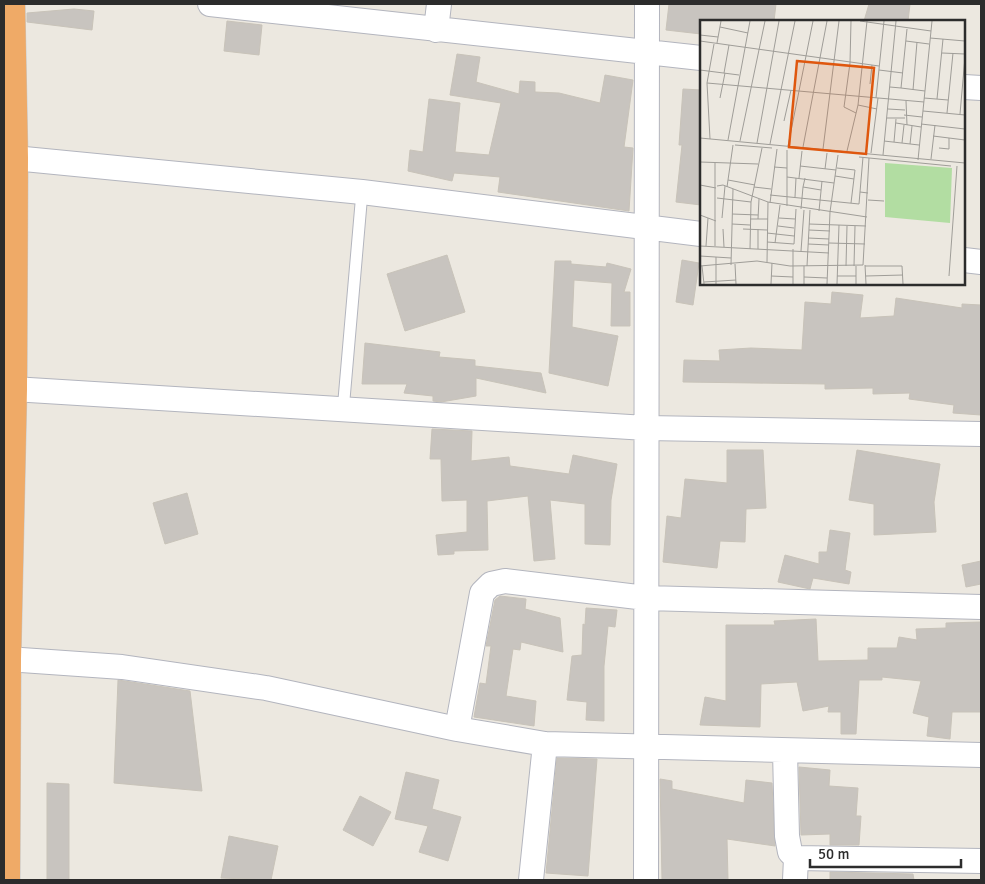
<svg xmlns="http://www.w3.org/2000/svg" width="985" height="884" viewBox="0 0 985 884" font-family="Signika,sans-serif">
<style>
.building{fill:#c8c4bf;stroke:#c8c3b9}
.lines{fill:none;stroke-linecap:round;stroke-linejoin:round}
.lane-casing{stroke:#b3b5be;stroke-width:13}
.street-casing{stroke:#b3b5be;stroke-width:26}
.highway-casing{stroke:#c8c8c8;stroke-width:29}
.lane{stroke:#fff;stroke-width:11}
.street{stroke:#fff;stroke-width:24}
.highway{stroke:#efaa67;stroke-width:28}
.inset-road{fill:none;stroke:#9f9d98;stroke-width:1}
.view{fill:#df570e;fill-opacity:0.15;stroke:#df570e;stroke-width:2.5}
.inset-edge{fill:none;stroke:#2c2c2c;stroke-width:2.5}
</style>
<rect width="100%" height="100%" fill="#ece8e0"/>
<path class="building" d="M669,4H776L774,21H701V34L666,30Z
M869,4H910L908,21H864Z
M74,9L94,11L92,30L27,22V13Z
M227,21L262,25L259,55L224,51Z
M457,54L480,57L476,82L519,94L520,81L535,82V92L559,93L600,103L605,75L633,80L624,147L633,148L629,211L498,192L500,177L454,173L452,181L408,171L410,150L423,152L429,99L460,103L455,152L489,155L501,103L450,95Z
M683,89L701,90V205L676,202L682,145H679Z
M447,255L465,312L405,331L387,274Z
M682,260L699,263L693,305L676,302Z
M555,261H571V264L606,267L607,263L631,269L624,292H630V326H611L612,283L574,280L572,327L618,336L608,386L549,373Z
M832,292L863,295L860,318L894,316L896,298L962,308V304L981,305V415L953,413L954,405L909,399L910,393L873,394V388L825,389V384L683,382L684,360L720,361L719,350L751,348L802,350L805,302L831,304Z
M365,343L440,352L439,357L475,360V366L541,373L546,393L476,378V396L441,402L433,401V396L404,393L407,384H362Z
M432,429L472,431L471,461L509,457L510,466L569,474L573,455L617,464L611,500L610,545L585,544V504L550,500L555,559L534,561L528,496L487,501L488,550L454,551V554L438,555L436,535L467,532V500L442,501L441,459H430Z
M727,450H763L766,508L746,509L745,542L720,541L717,568L663,562L667,516L681,518L685,479L727,483Z
M857,450L940,464L934,502L936,532L874,535V504L849,500Z
M187,493L198,534L165,544L153,503Z
M830,530L850,533L845,570L851,572L849,584L813,578L810,589L778,582L785,555L819,564V552H827Z
M981,561V584L966,587L962,565Z
M500,596L526,599L525,609L560,618L563,652L521,642L520,650L513,649L506,696L536,701L534,726L474,717L480,683L486,684L491,646H486L495,600Z
M586,608L617,610L615,627L608,626L604,666V721L586,720L587,702L567,700L572,656L582,655L583,624L585,625Z
M816,619L818,661L868,660V648H897L899,637L917,640L916,629L946,628V623L981,622V712H952L950,739L927,736L929,717L913,713L921,681L882,677V680H859L856,734H841V712H828L829,706L803,711L797,682L761,684L760,727L700,725L705,697L726,701V625H775L774,621Z
M118,680L190,691L202,791L114,783Z
M557,758L597,759L588,876L546,873Z
M799,767L830,770L829,786L858,788L856,816H861L859,845H830V834L801,835Z
M406,772L439,780L432,809L461,817L448,861L419,852L428,826L395,819Z
M660,779L672,781V789L744,803L746,780L772,783L775,846L727,839L728,880H662Z
M47,783L69,784V880H47Z
M360,796L391,812L373,846L343,830Z
M229,836L278,846L271,880L221,878Z
M830,872L913,874L914,880H830Z"/>
<g class="lines">
<defs>
<path id="lane" d="M343,411L362,192"/>
<path id="street" d="M210,4L701,58
M436,30L439,4
M964,87L981,88
M14,158L362,192L701,234
M964,260L981,262
M13,389L646,428L981,434
M7,659L122,667L266,688L457,729L545,744L981,755
M457,729L482,593L491,584L505,581L646,598L981,607
M785,751L787,836L790,852L796,858L981,861
M531,880L545,744
M646,880L647,4
M795,880L796,858"/>
<path id="highway" d="M6,880L7,659L13,389L14,158L11,4"/>
</defs>
<use href="#lane" class="lane-casing"/>
<use href="#street" class="street-casing"/>
<use href="#highway" class="highway-casing"/>
<use href="#lane" class="lane"/>
<use href="#street" class="street"/>
<use href="#highway" class="highway"/>
</g>
<g transform="translate(700 20)">
<rect width="265" height="265" fill="#ece8e0"/>
<path d="M185,143L252,148L250,203L185,197Z" fill="#b2dda2"/>
<path class="inset-road" d="M151,1L150,43L144,87L156,93M160,1L231,11M20,7L48,13M0,15L18,17M230,18L265,21M0,21L179,46M206,21L229,24M17,23L21,1M14,24L7,63L224,82M242,33L265,34M0,50L39,55M179,50L203,53M24,53L29,25M7,63L10,119M170,64L172,45M190,67L201,68L207,9M201,68L225,71M213,70L217,22M20,78L25,53M176,78L184,1M224,78L248,80M237,79L243,19M206,81L207,105M158,85L177,89M188,89L205,90M223,91L265,95M247,93L253,33M260,94L265,37M204,95L222,97M187,98H205M84,101L91,70M196,103L221,107M221,104L265,109M233,116L265,120M0,118L265,143M28,120L50,1M40,121L65,1M184,121L219,125M194,122L196,99M57,123L79,1M202,123L204,105M70,124L95,1M210,124L212,106M35,125L72,128M88,126L113,1M103,127L127,1M239,128L249,129V118M123,129L139,1M147,131L158,85L167,1M171,133L178,78M183,135L196,1M159,137L251,146M231,139L235,105M218,140L232,1M0,142L58,144M100,146L136,150M74,147L87,148V130M137,148L155,150L151,183M125,149L127,133M135,156L154,159M87,157L134,163M99,158L102,131M105,158L103,167L121,170M28,160L55,165M0,165L16,168M17,166L23,165L68,182L67,242M27,167L33,125M54,167L71,169M160,172L163,137M70,175L159,184L160,172L168,173M95,177L96,158M17,178L51,182M168,180L184,181M68,182L167,197M70,183L77,129M87,186V148M101,189L103,167M119,191L122,161M32,194L58,195M0,195L16,201M22,198L25,166M79,198L95,199M50,199H68M58,199L59,179M32,204L50,205M109,204L166,206M78,206L94,208M23,209L24,227M43,209L67,210M109,210L130,211M67,213L94,216M108,218L129,219M67,222L94,224L96,189M75,223L80,185M129,223L165,224M108,224L129,225M0,226L129,233M6,226L8,198M15,226V143M50,229L51,182L62,128M58,229V209M101,231L104,190M0,236L31,238M35,244L36,264M31,245L33,169M165,245L166,264M0,246L57,241L90,246L163,245L169,138M2,246L4,264M107,246L110,190M146,246L147,206M154,246L155,206M156,246V264M165,246H202L203,264M71,256L93,257M137,256H156M166,256L203,255M249,256L257,146M104,257L127,258M4,262L36,260M16,264V237M71,264L72,243M93,264V229M104,264V246M127,264L130,192L138,135M137,264L139,205"/>
<path class="view" d="M97,41L174,48L166,134L89,127Z"/>
<rect width="265" height="265" class="inset-edge"/>
</g>
<rect width="985" height="884" fill="none" stroke="#2c2c2c" stroke-width="10"/>
<path d="M810 859v8h151v-8" fill="none" stroke="#2c2c2c" stroke-width="2.5"/>
<text x="818" y="859" font-size="15" fill="#2c2c2c" stroke="#ffffff" stroke-width="4" paint-order="stroke">50 m</text>
</svg>
